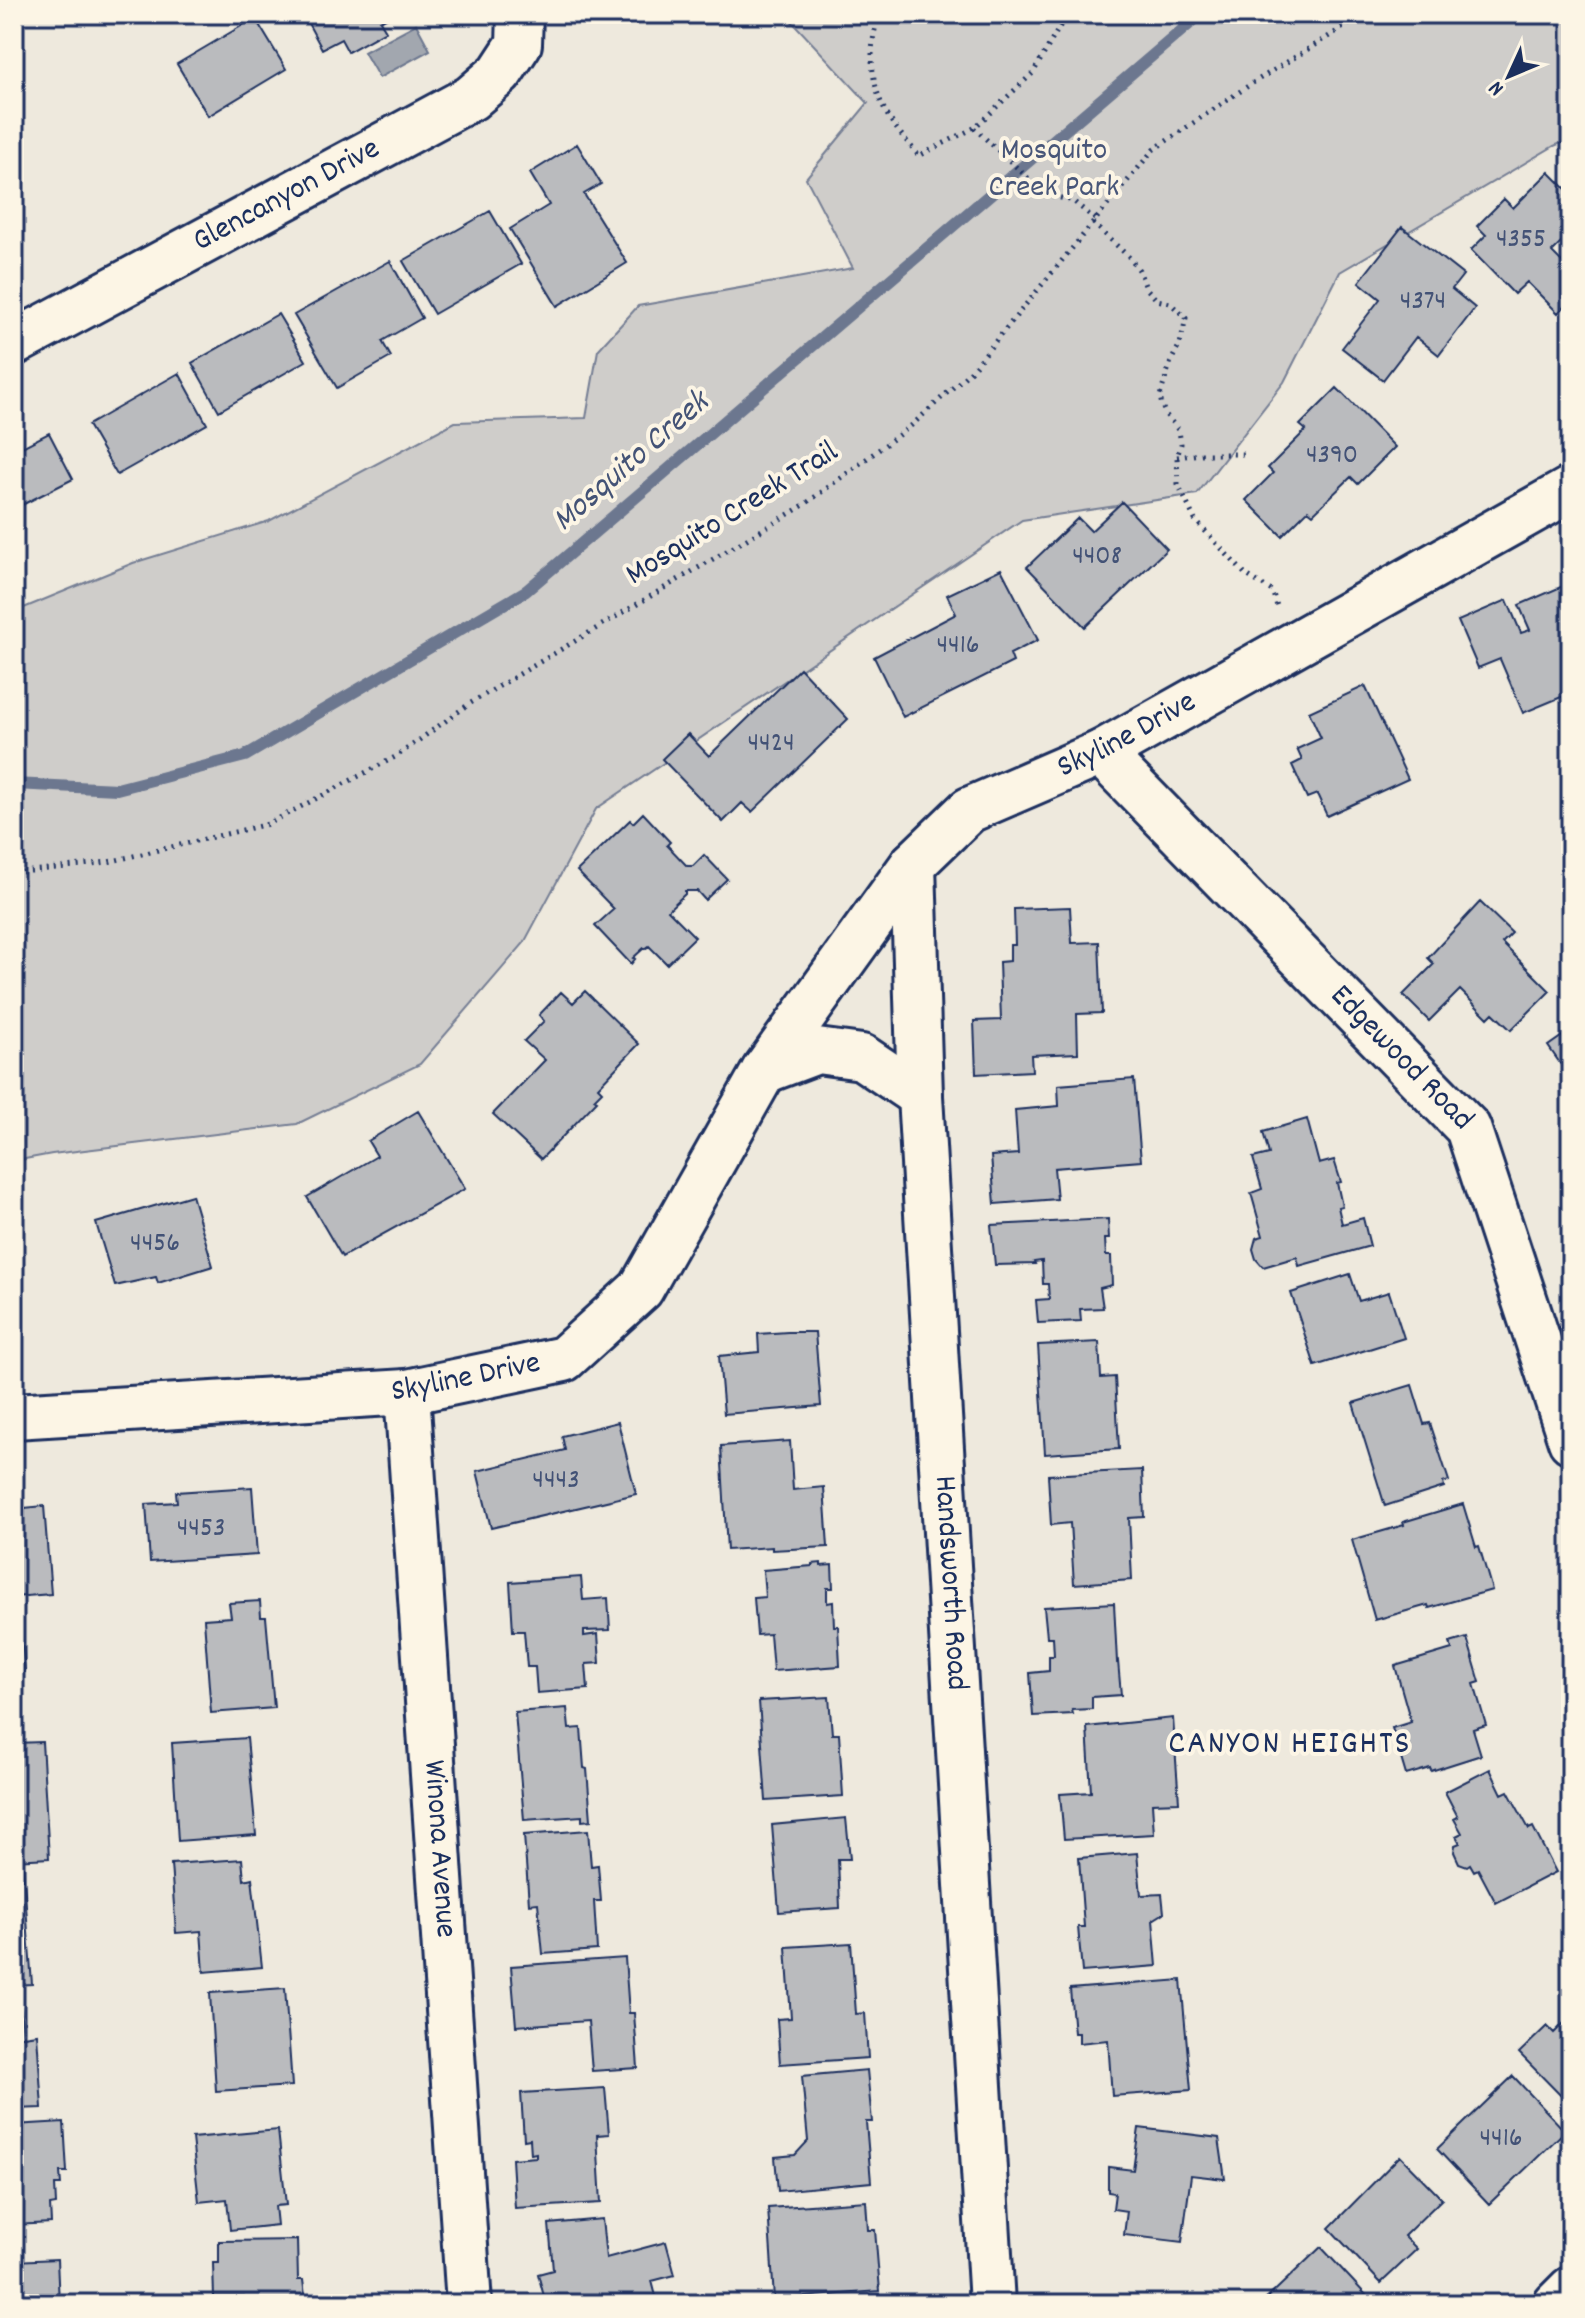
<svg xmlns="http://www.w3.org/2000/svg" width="1585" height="2318" viewBox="0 0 1585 2318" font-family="Dekko,sans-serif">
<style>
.green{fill:#cfcdca;stroke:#757e94;stroke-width:2}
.water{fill:#a2a7af;stroke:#6c778f;stroke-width:2}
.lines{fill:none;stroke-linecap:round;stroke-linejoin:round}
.stream{stroke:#6c778f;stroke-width:12}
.building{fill:#babbbe;stroke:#1b2f5e;stroke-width:2}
.street-casing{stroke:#1b2f5e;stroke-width:50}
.path{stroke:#1b2f5e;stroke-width:5;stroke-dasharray:2 6;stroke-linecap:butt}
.street{stroke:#fcf5e5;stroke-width:44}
.labels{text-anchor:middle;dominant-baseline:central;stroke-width:8;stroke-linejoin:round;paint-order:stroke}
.number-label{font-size:28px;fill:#435276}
.park-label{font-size:32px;fill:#485679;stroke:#fcf5e5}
.street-label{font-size:32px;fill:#1b2f5e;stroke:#fcf5e5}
.water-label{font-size:34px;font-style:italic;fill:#445376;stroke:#fcf5e5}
.neighbourhood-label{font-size:34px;letter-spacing:2px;fill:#1b2f5e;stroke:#fcf5e5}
</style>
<rect width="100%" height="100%" fill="#eee9dd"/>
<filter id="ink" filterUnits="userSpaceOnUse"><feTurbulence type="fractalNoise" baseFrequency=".0125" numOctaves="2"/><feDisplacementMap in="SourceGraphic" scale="16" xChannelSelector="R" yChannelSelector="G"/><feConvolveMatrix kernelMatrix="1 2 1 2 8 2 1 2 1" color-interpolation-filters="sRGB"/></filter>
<g filter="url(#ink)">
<path class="green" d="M785,14H1571V139L1554,146L1340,272L1284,382L1197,494L1022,520L596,809L524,943L420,1064L297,1124L52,1154L14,1161V612L133,563L269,521L455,422L586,418L598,350L638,306L853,268L806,178L868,103Z"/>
<path class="water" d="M416,24L430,50L379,78L364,52Z"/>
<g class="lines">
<path class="stream" d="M14,784L117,789L245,756L526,591L1201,14"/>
</g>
<path class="building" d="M303,14H393L380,21L386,31L348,52L341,39L322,49Z
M255,18L286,69L208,116L177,64Z
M577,144L601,184L584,194L627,263L557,306L510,229L549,205L530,173Z
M1549,172L1571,194V244L1565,239L1552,252L1571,271V300L1558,313L1527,282L1514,294L1471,250L1486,235L1477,226L1504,199L1513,208Z
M490,211L521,264L434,314L403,261Z
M1402,227L1463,275L1452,289L1475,308L1439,355L1416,337L1383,380L1342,348L1380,299L1359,282Z
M390,261L422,318L382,341L391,357L337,388L294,315Z
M278,314L306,361L219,411L192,363Z
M179,373L207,424L117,475L88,425Z
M1337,388L1395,447L1358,484L1351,477L1313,514L1308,510L1282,536L1246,500L1273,473L1268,468L1306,430L1300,425Z
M49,433L73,479L14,509V451Z
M1122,502L1167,549L1085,627L1027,567L1078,518L1091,531Z
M1001,569L1038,640L1010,654L1013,662L903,717L874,657L956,614L947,595Z
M1570,583L1571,693L1523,713L1500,659L1478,668L1458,621L1507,600L1521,633L1530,630L1519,605Z
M800,668L848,719L752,812L742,803L723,822L662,759L688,734L709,756Z
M1365,686L1408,779L1327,816L1317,794L1307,798L1292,765L1302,760L1297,749L1321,738L1309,712Z
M643,813L670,842L667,845L687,866H693L704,855L727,879L705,900L697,891H685V894L668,910L695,937L667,964L649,946L645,949L644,948L633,958L635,959L631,964L595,926L614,909L577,871L630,820L633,823Z
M1480,902L1512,933L1502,943L1550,991L1511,1030L1493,1013L1488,1018L1460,990L1429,1021L1403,995L1434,964L1428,958Z
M1070,907L1072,943L1099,942L1102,1013L1077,1014L1078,1053L1031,1055L1032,1071L976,1074L974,1021L1001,1020L999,962L1010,961V945H1015L1014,909Z
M585,991L639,1044L598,1087L602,1091L594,1099L597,1101L541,1159L493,1114L545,1060L524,1041L544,1021L539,1015L561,992L573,1003Z
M1571,1030V1079L1548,1046Z
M1134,1079L1141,1161L1054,1168L1057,1199L995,1204L991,1156L1018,1154L1015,1110L1059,1106L1058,1085Z
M418,1111L465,1189L342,1257L307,1197L377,1156L368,1141Z
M1307,1119L1319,1164L1334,1160L1341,1182L1337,1183L1342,1206L1338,1207L1342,1224L1363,1218L1370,1246L1299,1266L1297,1257L1263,1267L1256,1259L1253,1249L1256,1238L1263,1236L1251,1193L1262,1189L1253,1158L1269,1154L1263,1132Z
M192,1195L213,1266L158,1283L156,1277L115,1286L96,1223Z
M1108,1219L1109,1239H1105L1106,1256H1111L1112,1285L1100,1288L1103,1308L1080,1309L1081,1321L1038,1323L1036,1300L1049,1299L1048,1284H1043L1042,1261L1034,1262L1035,1264L995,1265L991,1225Z
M1350,1274L1359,1301L1389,1292L1404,1338L1315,1366L1291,1293Z
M788,1332H815L821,1406L724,1414L719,1356L759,1352L758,1334Z
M1099,1342L1101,1378L1115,1377L1119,1449L1045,1454L1038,1345Z
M1412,1385L1424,1424L1430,1423L1449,1481L1443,1483L1444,1487L1385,1506L1353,1403Z
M618,1422L636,1494L491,1528L477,1471L565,1450L562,1436Z
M790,1441L793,1490L824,1487L828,1547L772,1550V1547L727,1550L721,1446Z
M1142,1470L1144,1517L1129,1518L1132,1580L1074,1584L1070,1523L1051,1525L1048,1475Z
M252,1487L257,1555L150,1562L146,1504L177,1502L176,1492Z
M1463,1504L1476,1547L1479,1546L1492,1590L1429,1608L1428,1605L1375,1620L1352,1540L1404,1525L1403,1522Z
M44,1506L51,1594L14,1597V1509Z
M821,1563V1566L832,1565L833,1588H827V1603L833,1602L834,1626H838L840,1666L773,1671L770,1634L757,1635L754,1598L765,1597L763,1570L812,1566V1564Z
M581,1577L583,1600L608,1598L610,1630L584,1631V1636L598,1634L600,1663L586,1664L588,1689L537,1693L535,1667H527L524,1631H513L510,1582Z
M260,1601L261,1617H266L274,1708L211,1713L204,1619L231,1617L229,1603Z
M1114,1603L1117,1662L1118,1661L1121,1695L1092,1697V1709L1072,1710L1073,1714L1033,1716L1030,1673L1049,1671V1656H1054L1053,1637H1047L1044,1607Z
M20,1617L25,1672L14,1673V1618Z
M1467,1638L1480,1682L1474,1684L1486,1725L1473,1729L1481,1755L1431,1771L1430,1768L1406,1775L1392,1728L1411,1722L1395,1666L1452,1649L1450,1643Z
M829,1697L832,1734H839L843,1796L766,1801L759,1701Z
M567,1708L569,1729L581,1728L584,1768L587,1769L591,1820L582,1821V1816L524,1820L515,1712Z
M1173,1718L1179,1802L1152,1803L1154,1834L1064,1839L1060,1794L1091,1792L1087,1727Z
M247,1738L256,1835L178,1841L172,1743Z
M42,1742L49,1858L14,1860V1743Z
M1490,1769L1502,1794L1508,1791L1529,1829L1533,1827L1556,1872L1496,1903L1478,1869L1474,1871L1470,1864L1467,1866L1459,1863L1454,1852L1455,1845L1460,1843L1456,1836L1462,1833L1454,1819L1458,1817L1445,1792Z
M846,1818L850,1859H838L840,1908L779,1912L772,1825Z
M588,1830L591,1866L598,1865L601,1901H594L597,1950L543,1954L538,1903L529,1904L524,1835Z
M1137,1853L1141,1895L1162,1894L1164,1913L1153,1920L1157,1966L1082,1972L1078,1927H1084L1079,1858Z
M242,1859L244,1880L252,1878L262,1967L204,1972L201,1931L176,1933L171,1864Z
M14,1867H23L32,1984L14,1985Z
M851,1943L856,2014L865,2013L868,2058L780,2064L777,2019L791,2018L786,1947Z
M625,1958L629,2013H634L638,2068L592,2071L588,2021L516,2026L511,1966Z
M1181,1980L1191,2090L1112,2096L1108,2040L1079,2043V2033H1074L1070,1989Z
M285,1988L292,2086L216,2091L210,1993Z
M21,2007L23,2036L37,2034L42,2108L14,2109V2008Z
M1571,2016V2106L1519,2053L1547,2026L1554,2033Z
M867,2070L872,2122H866L871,2182L778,2191L775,2157L795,2155L808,2141L802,2076Z
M1513,2076L1565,2131L1489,2204L1437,2149Z
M605,2088L609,2134L597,2135L601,2203L515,2208L512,2159L536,2157V2153L531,2154L530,2139L524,2140L521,2093Z
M64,2122L67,2172H60L61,2185H55L56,2204L50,2205L51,2223L14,2225V2125Z
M1139,2128L1219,2138L1225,2179L1191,2175L1182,2242L1124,2235L1127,2211L1113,2209L1115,2193L1108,2192V2167L1133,2170Z
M278,2130L286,2205L275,2206L277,2225L230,2230L227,2199L199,2202L192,2138Z
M1400,2156L1442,2199L1404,2236L1417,2249L1381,2283L1329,2228Z
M866,2201L868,2230H875L880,2291L774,2299L768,2208Z
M602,2219L606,2258L666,2242L675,2275L652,2281L658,2304H546L538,2274L553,2270L549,2224Z
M297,2240L298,2280H303L306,2304H245L244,2297H214L213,2263H219V2241Z
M1321,2247L1366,2295L1357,2304H1261Z
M57,2259L59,2304H14V2261Z"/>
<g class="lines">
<defs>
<g id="street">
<path id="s1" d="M14,343L471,98L500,73L519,44L520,14"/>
<path id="s2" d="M1101,753L1468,1128L1571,1441"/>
<path id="s3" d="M913,864L920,1096L992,2304"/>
<path d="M764,1071L817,1051L862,1057L920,1096"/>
<path id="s4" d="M407,1392L469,2304"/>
<path id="s5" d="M14,1416L407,1392L564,1359L641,1289L764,1071L913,864L969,810L1101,753L1571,489"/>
<path d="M1556,2304L1571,2289"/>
</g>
</defs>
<use href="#street" class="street-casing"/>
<path class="path" d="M880,14C867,46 870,86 888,116C896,130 909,143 919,156L974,128L1033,73L1067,14
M974,128L1040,189L1049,195L1073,201L1096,220
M1093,223L1129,257L1139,270L1146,288L1157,300L1170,303L1186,318L1180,344L1171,361L1160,396L1162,406L1166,415L1179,431L1181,444L1177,457L1178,484L1195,520L1245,574L1272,591L1277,606
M1177,457L1202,454H1246
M14,873L108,862L268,824L397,756L469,704L804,505L912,425L971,371L1153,150L1248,86L1365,14"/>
<use href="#street" class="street"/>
</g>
</g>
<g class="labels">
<g class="number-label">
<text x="1521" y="241">4355</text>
<text x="1423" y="303">4374</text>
<text x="1332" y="457">4390</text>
<text x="1097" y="558">4408</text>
<text x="958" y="647">4416</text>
<text x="771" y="745">4424</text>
<text x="155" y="1245">4456</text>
<text x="556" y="1482">4443</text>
<text x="201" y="1530">4453</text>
<text x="1501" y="2140">4416</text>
</g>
<g class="park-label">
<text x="1054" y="152">Mosquito<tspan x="1054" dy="37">Creek Park</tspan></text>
</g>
<g class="street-label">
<text stroke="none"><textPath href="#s1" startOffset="310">Glencanyon Drive</textPath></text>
<text transform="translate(733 515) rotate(-32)">Mosquito Creek Trail</text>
<text stroke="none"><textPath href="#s5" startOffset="1416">Skyline Drive</textPath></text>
<text stroke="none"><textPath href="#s2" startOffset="428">Edgewood Road</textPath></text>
<text stroke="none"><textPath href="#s5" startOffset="454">Skyline Drive</textPath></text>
<text stroke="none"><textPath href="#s3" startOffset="720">Handsworth Road</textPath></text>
<text stroke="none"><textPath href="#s4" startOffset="458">Winona Avenue</textPath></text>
</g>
<g class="water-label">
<text transform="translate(632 463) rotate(-41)">Mosquito Creek</text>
</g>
<g class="neighbourhood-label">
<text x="1290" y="1745">CANYON HEIGHTS</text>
</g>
</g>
<rect width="1585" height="2318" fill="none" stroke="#fcf5e5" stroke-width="48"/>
<rect x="24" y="24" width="1537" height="2270" fill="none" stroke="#1b2f5e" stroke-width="3" filter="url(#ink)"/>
<g transform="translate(1509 76) rotate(226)" stroke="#fcf5e5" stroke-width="6" paint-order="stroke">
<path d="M0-6L14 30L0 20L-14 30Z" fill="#1b2f5e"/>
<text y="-12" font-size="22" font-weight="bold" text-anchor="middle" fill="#1b2f5e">N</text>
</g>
</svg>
